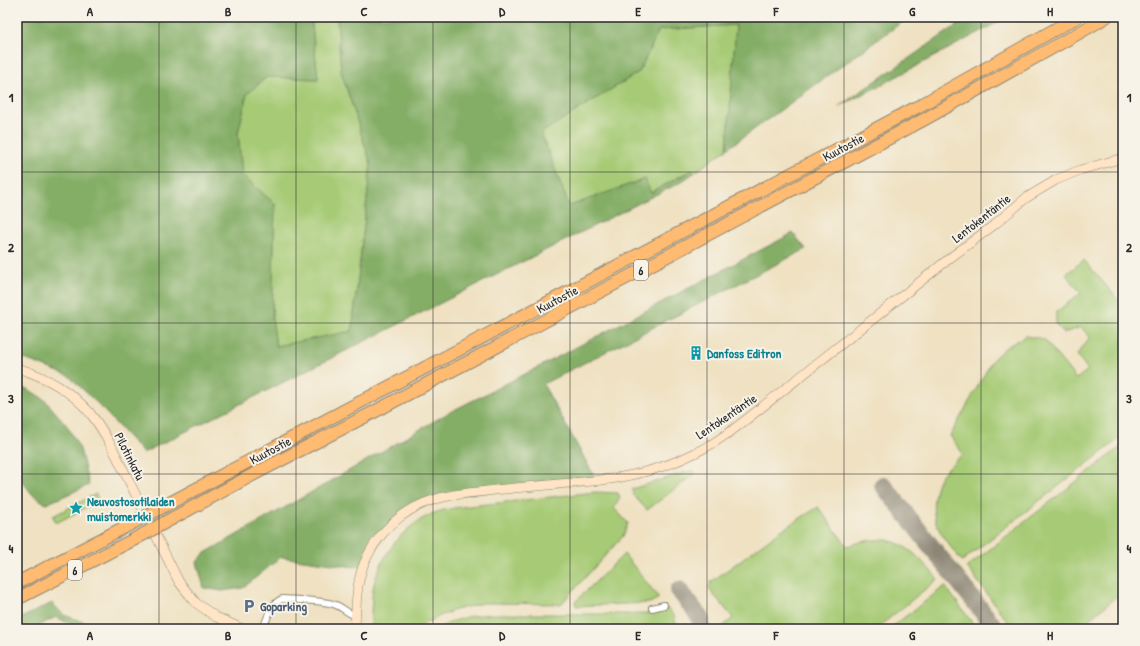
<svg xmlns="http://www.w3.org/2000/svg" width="1140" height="646" viewBox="0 0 1140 646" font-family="'Patrick Hand',sans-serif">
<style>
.green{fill:#a6ca74;stroke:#687a50}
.forest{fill:#84ae66;stroke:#586c48}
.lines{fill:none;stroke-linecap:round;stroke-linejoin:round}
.taxiway{stroke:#8d8676;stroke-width:18}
.street-casing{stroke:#8d8676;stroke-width:8}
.secondary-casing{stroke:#8d8676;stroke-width:10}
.highway-casing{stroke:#8d8676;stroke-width:14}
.street{stroke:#fff;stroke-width:6}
.secondary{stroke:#ffe4c6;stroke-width:9}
.highway{stroke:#febb71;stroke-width:12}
.highway-bridge-casing{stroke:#8d8676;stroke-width:14;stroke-linecap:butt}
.highway-bridge{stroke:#febb71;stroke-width:12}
.grid{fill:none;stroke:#2b2b2b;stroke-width:1;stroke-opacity:0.55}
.labels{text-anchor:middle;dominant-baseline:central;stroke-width:4;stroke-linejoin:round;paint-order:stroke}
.shield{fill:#f7f3e8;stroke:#686764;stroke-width:1}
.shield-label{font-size:12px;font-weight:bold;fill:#2b2b2b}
.street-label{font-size:13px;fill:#2b2b2b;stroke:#f7f3e8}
.culture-label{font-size:13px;font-weight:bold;fill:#0d838f;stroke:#f7f3e8;text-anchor:start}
.service-label{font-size:13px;font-weight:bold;fill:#4e5e75;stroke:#f7f3e8;text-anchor:start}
.neatline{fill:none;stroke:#2b2b2b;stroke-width:1.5}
.grid-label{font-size:13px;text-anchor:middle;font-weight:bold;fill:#2b2b2b}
</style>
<rect width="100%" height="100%" fill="#f7f3e8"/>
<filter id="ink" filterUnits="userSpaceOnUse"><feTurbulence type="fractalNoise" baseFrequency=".025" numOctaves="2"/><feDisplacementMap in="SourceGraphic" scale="8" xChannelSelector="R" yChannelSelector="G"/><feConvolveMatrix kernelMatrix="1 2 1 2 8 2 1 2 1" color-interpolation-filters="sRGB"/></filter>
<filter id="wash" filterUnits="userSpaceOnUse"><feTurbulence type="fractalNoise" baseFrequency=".012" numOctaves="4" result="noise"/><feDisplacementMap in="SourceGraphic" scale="16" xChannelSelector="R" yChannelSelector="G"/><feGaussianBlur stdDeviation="0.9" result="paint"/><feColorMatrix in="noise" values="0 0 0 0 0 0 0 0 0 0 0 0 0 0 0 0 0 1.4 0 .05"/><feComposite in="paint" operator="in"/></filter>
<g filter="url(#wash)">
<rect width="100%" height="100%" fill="#efe1c1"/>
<path class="green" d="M311,17H337L341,71L371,164L352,332L276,346L272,318L275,204L242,175L238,133L247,94L267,77L318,79Z
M736,25L727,149L694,173L691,170L650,193L645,179L569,207L541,132L639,72L659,30Z
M1084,260L1121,303L1123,302V436L962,561C945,540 928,523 935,493C936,487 938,481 941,476C947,468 955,461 963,454L950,436L993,359L1006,347L1026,336L1044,339L1076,379L1088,370L1077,355L1090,337L1081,327L1064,333L1056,325V312L1081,293L1066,274Z
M1123,445V592L1077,629H1013L967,567Z
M693,470L696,473L647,510L633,495L632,489Z
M595,492L618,493L620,498L614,508L628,523L623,536L561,604L483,603L455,610L437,617L416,629H371C371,615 371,597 374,584C382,551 410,518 444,510C462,506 480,505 498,503C530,499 563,496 595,492Z
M96,494L99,501L56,523L53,516Z
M818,507L847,546C853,545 859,542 865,541C902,534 916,555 938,579L876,629H720L733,618L709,589L711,582L780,531Z
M624,554L659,598L650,603L576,606L575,602Z
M945,586L977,629H889Z
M667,608L674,615L677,629H437C457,618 471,615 493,614H636L653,613Z"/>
<path class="forest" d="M17,17H311L318,79L266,77L247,94L238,133L242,175L275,204L272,318L276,346L352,331L371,164L341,71L337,17H909L727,149L736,25L659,30L639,72L541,133L569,206L645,179L651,193L692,170L694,173L679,183L143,453L98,404L69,376L17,356Z
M969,17H1008L877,87L838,107Z
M793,233L806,249L543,384L597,481L445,496L398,518L363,566L355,567L281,557L243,588L222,591L204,588L197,562L205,553L326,484L448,413L535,369Z
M17,387L28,389L45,400L68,427L80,449L89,485L46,504L32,494L17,474Z
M52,603L64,615L103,629H80L56,617L32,629H17V620Z"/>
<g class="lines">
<path class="taxiway" d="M883,485L996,629
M679,590L699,616L701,621L700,629"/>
</g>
</g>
<g filter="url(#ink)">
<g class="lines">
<defs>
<path id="street" d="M652,608L664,605
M263,629C267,619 271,603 282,599C297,600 323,600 336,605C344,608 346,613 356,616"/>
<path id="secondary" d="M17,368C44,376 71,391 90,413C99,424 106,436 113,449L179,582L196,603L216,617L243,629
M355,629C356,608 356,586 363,566C375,535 401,510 433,500C450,494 469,493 487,491C511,488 535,486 559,484C580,482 601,481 622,477C655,471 687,459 715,442C726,435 737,427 747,419L950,258L994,225L1026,198L1056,180L1080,170L1123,158"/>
<path id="highway" d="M166,505L919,106L1077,17
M173,518L258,472L372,413L925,119L1077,34L1106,17
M17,583L125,527
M17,599L133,540"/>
</defs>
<use href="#street" class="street-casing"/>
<use href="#secondary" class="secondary-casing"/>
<use href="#highway" class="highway-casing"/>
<use href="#street" class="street"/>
<use href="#secondary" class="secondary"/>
<use href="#highway" class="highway"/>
<defs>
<path id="highway-bridge" d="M125,527L166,505
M133,540L173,518"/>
</defs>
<use href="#highway-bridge" class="highway-bridge-casing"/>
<use href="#highway-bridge" class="highway-bridge"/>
</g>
</g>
<path class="grid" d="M159,17V629M296,17V629M433,17V629M570,17V629M707,17V629M844,17V629M981,17V629M17,172H1123M17,323H1123M17,474H1123"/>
<defs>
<symbol id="building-bare" viewBox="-9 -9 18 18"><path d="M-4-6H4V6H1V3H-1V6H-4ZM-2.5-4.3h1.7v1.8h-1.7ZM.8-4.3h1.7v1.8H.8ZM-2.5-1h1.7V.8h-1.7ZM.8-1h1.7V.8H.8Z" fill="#0f9aa8" stroke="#f7f3e8" stroke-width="2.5" paint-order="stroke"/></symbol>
<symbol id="sight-bare" viewBox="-9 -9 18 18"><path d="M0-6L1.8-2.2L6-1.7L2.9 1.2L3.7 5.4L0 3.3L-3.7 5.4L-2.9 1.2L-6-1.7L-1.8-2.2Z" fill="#0f9aa8" stroke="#f7f3e8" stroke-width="2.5" paint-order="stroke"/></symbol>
<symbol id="parking-bare" viewBox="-9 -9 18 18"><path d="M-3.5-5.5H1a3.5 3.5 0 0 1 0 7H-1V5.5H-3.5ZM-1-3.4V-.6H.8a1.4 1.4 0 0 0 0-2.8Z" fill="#5c6f8a" stroke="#f7f3e8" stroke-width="2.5" paint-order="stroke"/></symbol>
</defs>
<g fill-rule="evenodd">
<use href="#building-bare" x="686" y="343" width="20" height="20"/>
<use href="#sight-bare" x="66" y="498" width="20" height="20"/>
<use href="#parking-bare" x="239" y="596" width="20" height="20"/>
</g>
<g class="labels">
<g class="shield">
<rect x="634" y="260" width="14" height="20" rx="3"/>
<rect x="68" y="560" width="14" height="20" rx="3"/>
</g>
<g class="shield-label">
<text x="641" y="270">6</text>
<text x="75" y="570">6</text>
</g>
<g class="street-label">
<text transform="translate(843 147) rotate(-28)">Kuutostie</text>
<text transform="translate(981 218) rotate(-38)">Lentokentäntie</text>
<text transform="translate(557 299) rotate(-28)">Kuutostie</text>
<text transform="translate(726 416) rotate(-34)">Lentokentäntie</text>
<text transform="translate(270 450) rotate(-28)">Kuutostie</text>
<text transform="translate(130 456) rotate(63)">Pilotinkatu</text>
</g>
<g class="culture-label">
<text x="707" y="353">Danfoss Editron</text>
<text x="87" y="501">Neuvostosotilaiden<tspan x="87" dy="15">muistomerkki</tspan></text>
</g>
<g class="service-label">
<text x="260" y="606">Goparking</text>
</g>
</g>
<rect width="1140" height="646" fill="none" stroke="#f7f3e8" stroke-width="44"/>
<rect x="22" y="22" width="1096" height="602" class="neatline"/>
<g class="grid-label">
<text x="90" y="16">A</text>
<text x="228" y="16">B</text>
<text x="364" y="16">C</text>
<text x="502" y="16">D</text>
<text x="638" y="16">E</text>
<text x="776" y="16">F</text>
<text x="912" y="16">G</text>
<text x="1050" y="16">H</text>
<text x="11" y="102">1</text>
<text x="1129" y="102">1</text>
<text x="11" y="252">2</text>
<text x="1129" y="252">2</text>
<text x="11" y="403">3</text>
<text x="1129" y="403">3</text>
<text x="11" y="553">4</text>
<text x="1129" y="553">4</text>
<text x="90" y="640">A</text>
<text x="228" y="640">B</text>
<text x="364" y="640">C</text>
<text x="502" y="640">D</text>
<text x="638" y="640">E</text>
<text x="776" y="640">F</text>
<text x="912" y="640">G</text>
<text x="1050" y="640">H</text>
</g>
</svg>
